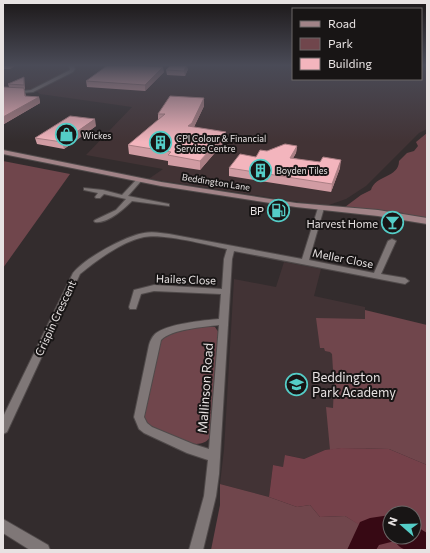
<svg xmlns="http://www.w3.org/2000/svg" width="430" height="553" viewBox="0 0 430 553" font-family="Commissioner,sans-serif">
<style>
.built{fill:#423335}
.green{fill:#70464c}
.forest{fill:#75414a;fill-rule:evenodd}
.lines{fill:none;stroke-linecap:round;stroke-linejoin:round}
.river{fill:#370914;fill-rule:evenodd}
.minor-casing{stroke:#504a4a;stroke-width:2}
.secondary-casing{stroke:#504a4a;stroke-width:2}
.minor{fill:#7f7777;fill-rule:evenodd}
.secondary{fill:#a18387;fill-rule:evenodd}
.wall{fill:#d19ca3}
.shaded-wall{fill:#aa7f84}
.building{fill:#f3b5bd;stroke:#aa7f84}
.labels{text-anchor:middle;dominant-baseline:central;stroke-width:4;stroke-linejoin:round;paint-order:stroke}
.far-poi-label{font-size:9px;fill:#e7e2e2;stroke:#181515;text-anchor:start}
.far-street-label{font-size:9px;fill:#e7e2e2;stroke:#181515}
.poi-label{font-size:11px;fill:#e7e2e2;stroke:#181515;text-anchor:end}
.street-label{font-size:11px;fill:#e7e2e2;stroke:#181515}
.near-poi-label{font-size:13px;fill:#e7e2e2;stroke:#181515;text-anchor:start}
.near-street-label{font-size:13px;fill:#e7e2e2;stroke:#181515}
</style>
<rect width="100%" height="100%" fill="#332c2d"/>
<path class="built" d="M3,65H68L70,70L32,90L20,91L3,88Z
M74,65H293V79H421V65H427V129L419,133L366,186L346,199L326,206L150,179V178L163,169L86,155L132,107L40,94L36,91L74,72Z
M284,262L321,269L314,296L365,307L366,449L325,450L304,459L286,455L283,467L273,465L269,497L220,484L224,450L234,279L276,287Z"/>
<path class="green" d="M427,133V218L404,216L403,213L345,207L361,195L371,190C375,175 399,178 399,161L407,153L414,151L418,146L416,142Z
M3,161L70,174L3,268Z
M365,310L427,325V465L389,449L341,448L330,450L326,407L333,408L334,386L332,354L330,352L325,351L324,348H320L316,318L365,319Z
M205,326L215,327L219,333L210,437C199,455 165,433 151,426L147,424L144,417L159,340L168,334Z
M220,484L269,497L297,507L310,505L320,517L345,516L362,526L366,550H211L220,505Z"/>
<path class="forest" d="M341,448L389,449L427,465V550H366L361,526L345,516L320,517L310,505L297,507L269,497L273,465L283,467L285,455L304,459L325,450ZM390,513H414V537H390Z"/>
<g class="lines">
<path class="river" d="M390,515V537H414V525L427,533V550C414,550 401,553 395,541L379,545L376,550H347L360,522L370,518Z"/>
<defs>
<path id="minor" d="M69,65H73L75,69L73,72L33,92L22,93L3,91V89L22,91L31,90L70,70Z
M139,178L142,180L128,196L169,204V206L132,201C124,209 107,224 95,222L94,221L95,220L116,210L126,199L104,194L100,198H96L95,197L98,193L84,190V188L103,190L122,195L137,179Z
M321,206L324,208L309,260L374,273L388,241L392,239L396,241L381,274L405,278L409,281L405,284L234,251L232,259L219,474L216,496L203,550H189L204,496L208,460L187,453L144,433L139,429L134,417L149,345C150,341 152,337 155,334C166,324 205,320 219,319L221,294L154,291L141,294L136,309H130L129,307L134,290L154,285L222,289L224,259L227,249C207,245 163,233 144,237C123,241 97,260 80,274L7,432L3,434V417L73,273C85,258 125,236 144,233C152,231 161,233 169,234L302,259L318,208ZM219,325L209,449L193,444L152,427L147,423L144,417L161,340C172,329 203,327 219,325Z
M3,519L48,545L50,550H30L3,533Z"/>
<path id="secondary" d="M3,150L161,182L296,203L378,210L427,218V224L378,216L296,207L161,186L3,154Z"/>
</defs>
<use href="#minor" class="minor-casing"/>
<use href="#secondary" class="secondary-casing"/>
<use href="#minor" class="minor"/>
<use href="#secondary" class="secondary"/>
</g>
<path class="wall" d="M3,65H16L10,69H3Z
M188,69L185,76L167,75L166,70Z
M164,72L145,91L87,87L86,81Z
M24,77L25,89H24L26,96L39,97L40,103L4,124H3V87H9L8,84Z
M204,98V106L194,127L225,141L200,170L168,165V161L129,154L128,145L158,120V114Z
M96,126L64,149L37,144L35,138Z
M297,146L296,153L293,158L340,168L331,192L229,176V168L256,157Z"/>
<path class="shaded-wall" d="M9,65H16L10,69Z
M187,65L188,69L185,76L184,71Z
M163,67L164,72L145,91V85Z
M39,97L40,103L4,124L3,117Z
M204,98V106L192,131L188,126Z
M95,119L96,126L64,149L62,142Z
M226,132L225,141L200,170V161Z
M297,146L296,153L289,166L290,158Z
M341,160L340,168L331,192L332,184Z"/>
<path class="building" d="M108,65H127L163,67L145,85L86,81Z
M171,65H187L184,71L166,70Z
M24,77V85L8,84Z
M3,87L24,88L25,96L39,97L3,117Z
M170,96L204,98L192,123L188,126L226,132L200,161L168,155L171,152L128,145L165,114H158Z
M70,116L95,119L62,142L35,138Z
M285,144L297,146L290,158L320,162L323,157L341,160L332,184L229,168L240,154L256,157L260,150L267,151Z"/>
<linearGradient id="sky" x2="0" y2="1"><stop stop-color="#1c1819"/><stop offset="0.46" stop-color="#4a4b57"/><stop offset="1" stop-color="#4a4b57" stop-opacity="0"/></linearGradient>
<rect width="430" height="142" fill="url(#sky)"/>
<defs>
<symbol id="shop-ring" viewBox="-11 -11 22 22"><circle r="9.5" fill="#181515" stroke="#54cdc7" stroke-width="1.5"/><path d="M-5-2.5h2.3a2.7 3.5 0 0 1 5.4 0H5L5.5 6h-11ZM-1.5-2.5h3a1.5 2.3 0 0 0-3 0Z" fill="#54cdc7"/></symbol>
<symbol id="building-ring" viewBox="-11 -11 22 22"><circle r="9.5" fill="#181515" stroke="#54cdc7" stroke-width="1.5"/><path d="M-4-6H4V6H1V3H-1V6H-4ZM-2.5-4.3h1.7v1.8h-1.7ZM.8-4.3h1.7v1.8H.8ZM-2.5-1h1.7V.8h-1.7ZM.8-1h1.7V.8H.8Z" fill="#54cdc7"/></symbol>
<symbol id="fuel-ring" viewBox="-11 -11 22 22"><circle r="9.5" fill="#181515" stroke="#54cdc7" stroke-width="1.5"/><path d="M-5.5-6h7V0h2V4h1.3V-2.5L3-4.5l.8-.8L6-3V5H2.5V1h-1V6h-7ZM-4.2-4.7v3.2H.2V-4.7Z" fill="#54cdc7"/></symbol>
<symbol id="bar-ring" viewBox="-11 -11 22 22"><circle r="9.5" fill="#181515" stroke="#54cdc7" stroke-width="1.5"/><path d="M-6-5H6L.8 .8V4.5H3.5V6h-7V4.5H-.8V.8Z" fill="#54cdc7"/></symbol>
<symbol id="school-ring" viewBox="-11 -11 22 22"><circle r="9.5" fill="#181515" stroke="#54cdc7" stroke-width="1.5"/><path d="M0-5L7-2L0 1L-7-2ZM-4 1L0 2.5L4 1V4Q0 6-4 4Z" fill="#54cdc7"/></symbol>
</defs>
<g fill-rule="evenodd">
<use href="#shop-ring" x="54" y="122" width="25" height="25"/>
<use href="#building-ring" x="148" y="130" width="25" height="25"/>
<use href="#building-ring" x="248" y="158" width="25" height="25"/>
<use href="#fuel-ring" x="266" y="198" width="25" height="25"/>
<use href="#bar-ring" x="380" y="210" width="25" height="25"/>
<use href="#school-ring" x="284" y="372" width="25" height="25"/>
</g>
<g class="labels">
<g class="far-poi-label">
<text x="82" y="135">Wickes</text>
<text x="176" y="138">CPI Colour &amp; Financial<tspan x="176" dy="10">Service Centre</tspan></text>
<text x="276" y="170">Boyden Tiles</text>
</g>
<g class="far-street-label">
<text transform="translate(216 182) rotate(9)">Beddington Lane</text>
</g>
<g class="poi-label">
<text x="264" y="210">BP</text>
<text x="378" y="223">Harvest Home</text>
</g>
<g class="street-label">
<text transform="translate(343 258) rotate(11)">Meller Close</text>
<text transform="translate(186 279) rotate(2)">Hailes Close</text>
<text transform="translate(55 318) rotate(-65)">Crispin Crescent</text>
</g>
<g class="near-poi-label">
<text x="312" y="377">Beddington<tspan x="312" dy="15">Park Academy</tspan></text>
</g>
<g class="near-street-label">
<text transform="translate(205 388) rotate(-86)">Mallinson Road</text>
</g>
</g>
<rect width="430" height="553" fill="none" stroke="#e7e2e2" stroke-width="8"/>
<rect x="292" y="8" width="130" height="72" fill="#181515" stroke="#6b6767"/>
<rect x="300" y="21" width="20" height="6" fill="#a18387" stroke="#6b6767"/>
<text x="328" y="28" font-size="12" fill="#e7e2e2">Road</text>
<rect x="300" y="38" width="20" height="12" fill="#70464c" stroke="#6b6767"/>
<text x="328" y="48" font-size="12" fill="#e7e2e2">Park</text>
<rect x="300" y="58" width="20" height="12" fill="#f3b5bd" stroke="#6b6767"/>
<text x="328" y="68" font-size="12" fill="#e7e2e2">Building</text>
<g transform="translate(402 525) rotate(290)"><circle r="19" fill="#181515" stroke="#6b6767"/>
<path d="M0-3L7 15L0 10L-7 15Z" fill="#54cdc7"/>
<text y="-6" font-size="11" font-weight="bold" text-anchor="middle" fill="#e7e2e2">N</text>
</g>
</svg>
